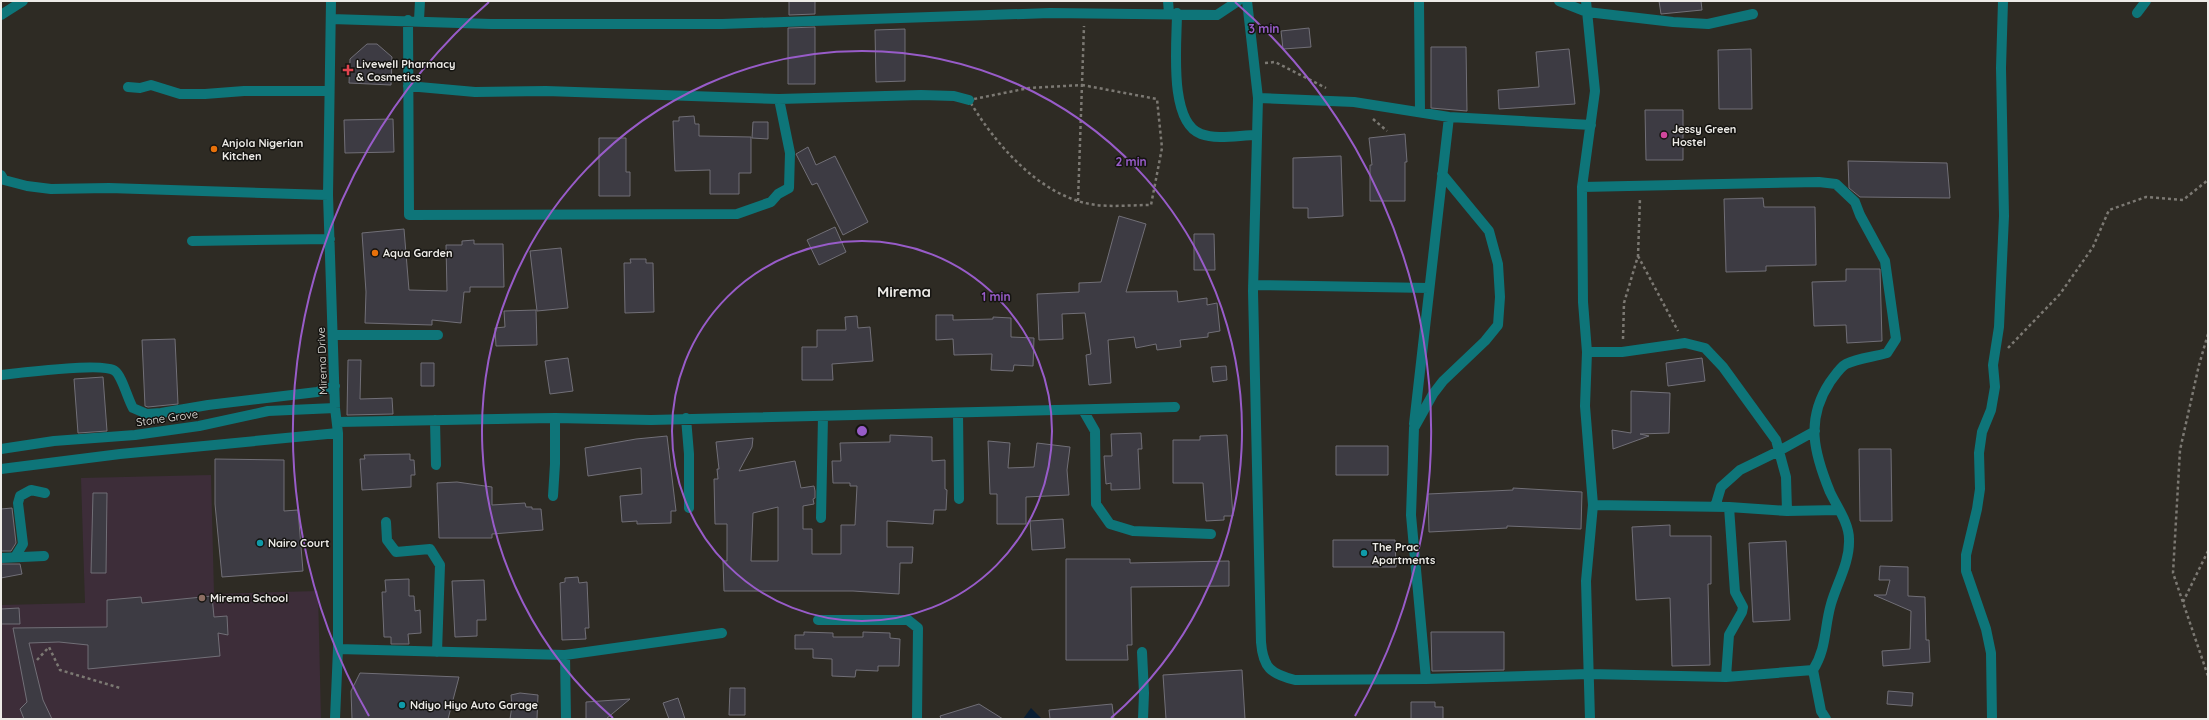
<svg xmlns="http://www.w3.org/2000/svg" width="2209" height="720" viewBox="0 0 2209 720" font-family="Quicksand,sans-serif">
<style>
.education{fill:#3d2d39}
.water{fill:#081d33}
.building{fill:#3d3b43;stroke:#716f77;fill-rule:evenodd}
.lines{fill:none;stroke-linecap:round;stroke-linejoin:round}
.path{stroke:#7c7973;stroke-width:2.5;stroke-dasharray:3 3;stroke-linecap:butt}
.minor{stroke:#0e7579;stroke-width:10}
.ring{fill:none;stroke:#985cc9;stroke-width:2}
.health-dot{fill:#e0444e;stroke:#151411;stroke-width:1.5}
.hotel-dot{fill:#d1479c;stroke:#151411;stroke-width:1.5}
.food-dot{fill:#e8710a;stroke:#151411;stroke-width:1.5}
.culture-dot{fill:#0f9aa8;stroke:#151411;stroke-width:1.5}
.education-dot{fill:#8d6e63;stroke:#151411;stroke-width:1.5}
.labels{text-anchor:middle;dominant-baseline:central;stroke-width:3;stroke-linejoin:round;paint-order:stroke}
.poi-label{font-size:11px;font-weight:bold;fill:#edebe7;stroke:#151411;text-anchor:start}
.street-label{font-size:11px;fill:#edebe7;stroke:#151411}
.district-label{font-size:15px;font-weight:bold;fill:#edebe7;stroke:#151411}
.centre{fill:#985cc9;stroke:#151411;stroke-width:2}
.ring-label{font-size:12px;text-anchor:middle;font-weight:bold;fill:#985cc9;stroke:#151411;stroke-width:3;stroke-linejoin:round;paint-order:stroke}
</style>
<rect width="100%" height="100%" fill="#2e2b24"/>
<path class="education" d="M211,475L214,594L318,591L321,719H1V605L85,603L81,478Z"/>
<path class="water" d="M1031,708L1042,719H1023Z"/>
<path class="building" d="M789,1H815V14L789,15Z
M1659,1H1701L1702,10L1661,14Z
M815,27V84H788V28Z
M1309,28L1311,47L1283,49L1281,31Z
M905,29V81L876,82L875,30Z
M367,44H377L392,57L391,85L349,83L350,59Z
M1431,47H1466L1467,111L1431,108Z
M1569,49L1575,104L1499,109L1498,90L1539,87L1536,52Z
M1751,49L1752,109H1719L1718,50Z
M1645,110H1683V160H1646Z
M694,116L695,124H699V136L751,137V173H739V194H710V170L675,171L673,121H679V117Z
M393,119L394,152L345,153L344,120Z
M753,122H768V139L752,138Z
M1405,134L1407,162H1405V201H1370V165H1372L1369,138Z
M599,138H626V172H630V196H599Z
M808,147L816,165L835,156L868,222L843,235L817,183L812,185L796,154Z
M1341,156L1343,216L1308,218V208H1293V158Z
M1848,161L1947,163L1950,198L1860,197L1849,188Z
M1763,198L1764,207H1815L1816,265L1766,266V271L1726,272L1724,199Z
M1119,216L1146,224L1126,292L1177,291L1178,302L1207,298V305L1217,303L1220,331L1208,333V337L1180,340L1181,347L1157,350L1156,344L1136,348L1134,337L1108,340L1111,383L1089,385L1086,355L1091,354L1085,313L1062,314L1063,339L1039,340L1037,294L1079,292V283L1101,282Z
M835,227L846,252L819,265L807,240Z
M404,229L409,290L447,291L446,245H462V241L474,240V244H503L504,287H470V292H464L461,323L432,320V325L365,323L366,292L362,233Z
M1194,234H1214L1215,270H1194Z
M561,248L568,308L537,311L530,251Z
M630,259H646V263H653L654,312L625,313L624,263H631Z
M1846,269H1880L1882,341L1847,343L1846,325L1814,326L1812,282L1846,281Z
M536,310L537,345L496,346L495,328L505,327L504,311Z
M936,315H953V320L993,319V317L1011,318V337L1034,338L1033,366L1014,365L1013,371L991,370L992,354L954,355L953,339L936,340Z
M857,316L858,328L870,327L873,361L832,364L833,380H802V347H817V330H846L845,317Z
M175,339L178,404L148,407L145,406L142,340Z
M568,358L573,391L550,394L545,361Z
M1702,358L1705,381L1668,386L1666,363Z
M348,360H361L360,399L392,398L393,414L347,415Z
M421,363H434V386H421Z
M1226,366L1227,380L1213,382L1211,367Z
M103,377L107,431L78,433L74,379Z
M1631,391L1670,393L1669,433L1640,434L1649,436L1613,449L1612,430L1631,433Z
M1141,433L1142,449H1138L1140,489L1111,490V483L1106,484L1104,456H1112L1111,434Z
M890,435L932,437V461L945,460V489L947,490L946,510H934L933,524L887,521V547H913L912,563H900L899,594L853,591H724L723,561H727V524H715L714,479H718L717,469H719L716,442L753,438L752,447L739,471L795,461L801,488L814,486L815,491V498L813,499L814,504L803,506V529H812V554H841V525H855L857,486H850V483H833L832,461H841L840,443L890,442ZM778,507V561H751L753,513Z
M1227,435L1233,516H1224V520L1206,521L1203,483H1173V440H1200V436Z
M667,436L676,511H671V523L637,524V521L622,522L620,496L642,494L641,468L588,476L585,448L636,439Z
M988,441L1010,443L1008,468L1034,467L1037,443L1070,447L1067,470L1069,495L1026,497V524H997V494H990Z
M1336,446H1388V475H1336Z
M1859,449H1891L1892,521H1860Z
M410,454V460H414L415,475H411V487L362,490L360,459H365L364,455Z
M215,459L284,460V511L298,510L303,571L222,577L215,504Z
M457,482L492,487V505L525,503L526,507H532V509H541L543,530L492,534V538H439L437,483Z
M1513,488L1582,492L1581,529L1507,526V528L1429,532L1428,494L1513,490Z
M93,493H107L106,573H91Z
M12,508L16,543L11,551H1V509Z
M1063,519L1065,548L1032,550L1030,521Z
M1670,525V536H1711V584H1708L1710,665L1672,666L1670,598L1636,600L1632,527Z
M1333,540H1395L1396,567H1333Z
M1786,541L1790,620L1753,622L1749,543Z
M1066,559H1130V563L1229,561V586L1131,587L1132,645H1127L1128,660H1066Z
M1,564H20L22,574L1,578Z
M1880,566L1908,567V596L1925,597L1926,640H1929L1930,662L1883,666L1882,651L1910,649L1911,611L1874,595H1886L1890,580H1879Z
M578,577L579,583L587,582L589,628H585L586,639L562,640L560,583L565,582V578Z
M409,579V596H414L415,611L420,610L421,633L408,634L409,644H391V637H384L382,592H386L385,580Z
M484,580L486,620H477V636L455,637L452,581Z
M212,596L214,617L227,616L228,635L218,633L220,656L88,669V645L59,642L29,643L43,700L52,719H24L20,709L27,702L13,628L107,627V600L141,597L142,603Z
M19,608L20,624H1V609Z
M804,632L833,633V637H863V632L890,633V638L900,639L899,666H878V671L856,670L855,677L832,676V659L813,658V649H795V635H804Z
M1431,632H1504V670L1432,671Z
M1242,670L1245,719H1166L1163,675Z
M360,673L459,677L448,719H352L351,691Z
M730,688H745V715H729Z
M1888,691L1913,693L1912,706L1887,704Z
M520,693L538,695L537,719H510L512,706L511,695Z
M678,698L685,719H669L663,703Z
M630,699L606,719H586V702Z
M1411,702H1435V707H1443V719H1411Z
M979,704L1003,719H941L940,716Z
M1112,704L1114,719H1050L1049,710Z"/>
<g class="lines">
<path class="path" d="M1265,63L1275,62L1326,88
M1082,85L1157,99L1162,148L1151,205C1133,205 1114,207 1096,205C1041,198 995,144 969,100L1029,88Z
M1373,119L1387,131
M1078,201L1084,26
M1638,256L1678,331
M2208,334L2199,365L2180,450L2173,573L2208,676
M1623,339L1624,303L1638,256L1640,198
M2008,348L2060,294L2093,247L2109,210L2146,197L2183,200L2208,180
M2183,602L2208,551
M37,660L49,647L60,670L120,688"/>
<path class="minor" d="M331,1L328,195L335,408L338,433V649L335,719
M1168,1L1169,13
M1247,1L1258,98L1253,291L1261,642C1263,668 1271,674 1295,680L1426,679L1589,674L1726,677L1813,670
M1419,1L1420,112
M1559,1L1587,12L1673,22L1708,24L1753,14
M1586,1L1595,91L1582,187L1583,302L1587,352L1585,406L1593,505L1586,581L1590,719
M1177,13C1177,42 1168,122 1201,134C1217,140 1240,135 1257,135
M2137,13L2146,1
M1,15L23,1
M331,19L491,24H722L1050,13L1217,15L1238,1
M408,20L409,215L737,214L771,202L778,194L789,188L790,153L779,99
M419,20L420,1
M408,86L475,92L546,91L779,99L921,95L954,96L969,100
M128,87L140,88L151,85L180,94H205L244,91H328
M1258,98L1354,102L1449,117L1591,125
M1,175L4,180L27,186L51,189L109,188L328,195
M1582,187L1819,182L1836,184L1855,202L1860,215L1885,261L1896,339L1887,353C1874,357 1858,358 1846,364C1840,367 1834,377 1830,382C1805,420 1814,453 1830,492C1837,507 1849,523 1849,539C1850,562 1837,583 1831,604C1824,628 1827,648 1813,670L1821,711L1826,719
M192,241L330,239
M1253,285L1429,288
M333,335H438
M1587,352H1622L1685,343L1705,348L1723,367L1776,440L1786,477L1787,511
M1,375C19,373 104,362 115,371C122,376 128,400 133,408L147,414L161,413L208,405L317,392L335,386
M1083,410L1095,431L1096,504L1110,524L1133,531L1211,534
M958,413L959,499
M686,418L689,454V508
M435,420L436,465
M338,422L555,418L651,420L1175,407
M1414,424L1449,117
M1,449L54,441L135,435L199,426L268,411L335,408
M1,469L120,454L338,433
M553,496L555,464V418
M1593,505L1729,507L1787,511L1838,510
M1715,507L1721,487L1740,470L1779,451L1815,431
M821,518L823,416
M386,522L387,540L396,552L430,549L440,565L437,652
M15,557L23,544L18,503L20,496L31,490L45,493
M1,558L44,556
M818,620H908L918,628L917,719
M338,649L565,655L722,633
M1142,652L1144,693L1143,719
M565,655L566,719
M1726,677L1729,635L1742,612L1743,607L1735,592L1729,507
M1426,679L1411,515L1414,428L1433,394L1443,381L1485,341L1498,325L1500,297L1498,264L1489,231L1442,174
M1992,719L1991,653L1986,629L1966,571V555L1977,509L1980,489L1979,453L1982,432L1991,410L1995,387L1993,365L1999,327L2004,216L2001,68L2003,1"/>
</g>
<g class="ring">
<circle cx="862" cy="431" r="190"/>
<path d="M613 718A380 380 0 1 1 1111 718"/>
<path d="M369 716A569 569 0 0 1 489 2M1235 2A569 569 0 0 1 1355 716"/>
</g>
<path class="health-dot" d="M346 64h4v4h4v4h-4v4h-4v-4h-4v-4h4z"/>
<circle class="hotel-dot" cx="1664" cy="135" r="4"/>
<g class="food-dot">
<circle cx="214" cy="149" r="4"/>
<circle cx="375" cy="253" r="4"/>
</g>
<g class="culture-dot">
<circle cx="260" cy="543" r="4"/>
<circle cx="1364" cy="553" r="4"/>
<circle cx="402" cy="705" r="4"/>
</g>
<circle class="education-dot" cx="202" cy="598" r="4"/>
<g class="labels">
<g class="poi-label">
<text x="356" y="64">Livewell Pharmacy<tspan x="356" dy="13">&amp; Cosmetics</tspan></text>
<text x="1672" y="129">Jessy Green<tspan x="1672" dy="13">Hostel</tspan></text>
<text x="222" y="143">Anjola Nigerian<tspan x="222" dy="13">Kitchen</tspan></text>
<text x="383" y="253">Aqua Garden</text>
<text x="268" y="543">Nairo Court</text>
<text x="1372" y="547">The Prac<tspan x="1372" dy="13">Apartments</tspan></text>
<text x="210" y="598">Mirema School</text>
<text x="410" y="705">Ndiyo Hiyo Auto Garage</text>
</g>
<g class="street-label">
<text transform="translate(322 361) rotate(-92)">Mirema Drive</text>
<text transform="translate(167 418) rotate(-8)">Stone Grove</text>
</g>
<g class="district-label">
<text x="904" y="291">Mirema</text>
</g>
</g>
<circle cx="862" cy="431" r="6" class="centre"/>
<g class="ring-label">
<text x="1264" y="33">3 min</text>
<text x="1131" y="166">2 min</text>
<text x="996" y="301">1 min</text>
</g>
<rect width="2209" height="720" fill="none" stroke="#edebe7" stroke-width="4"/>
</svg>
